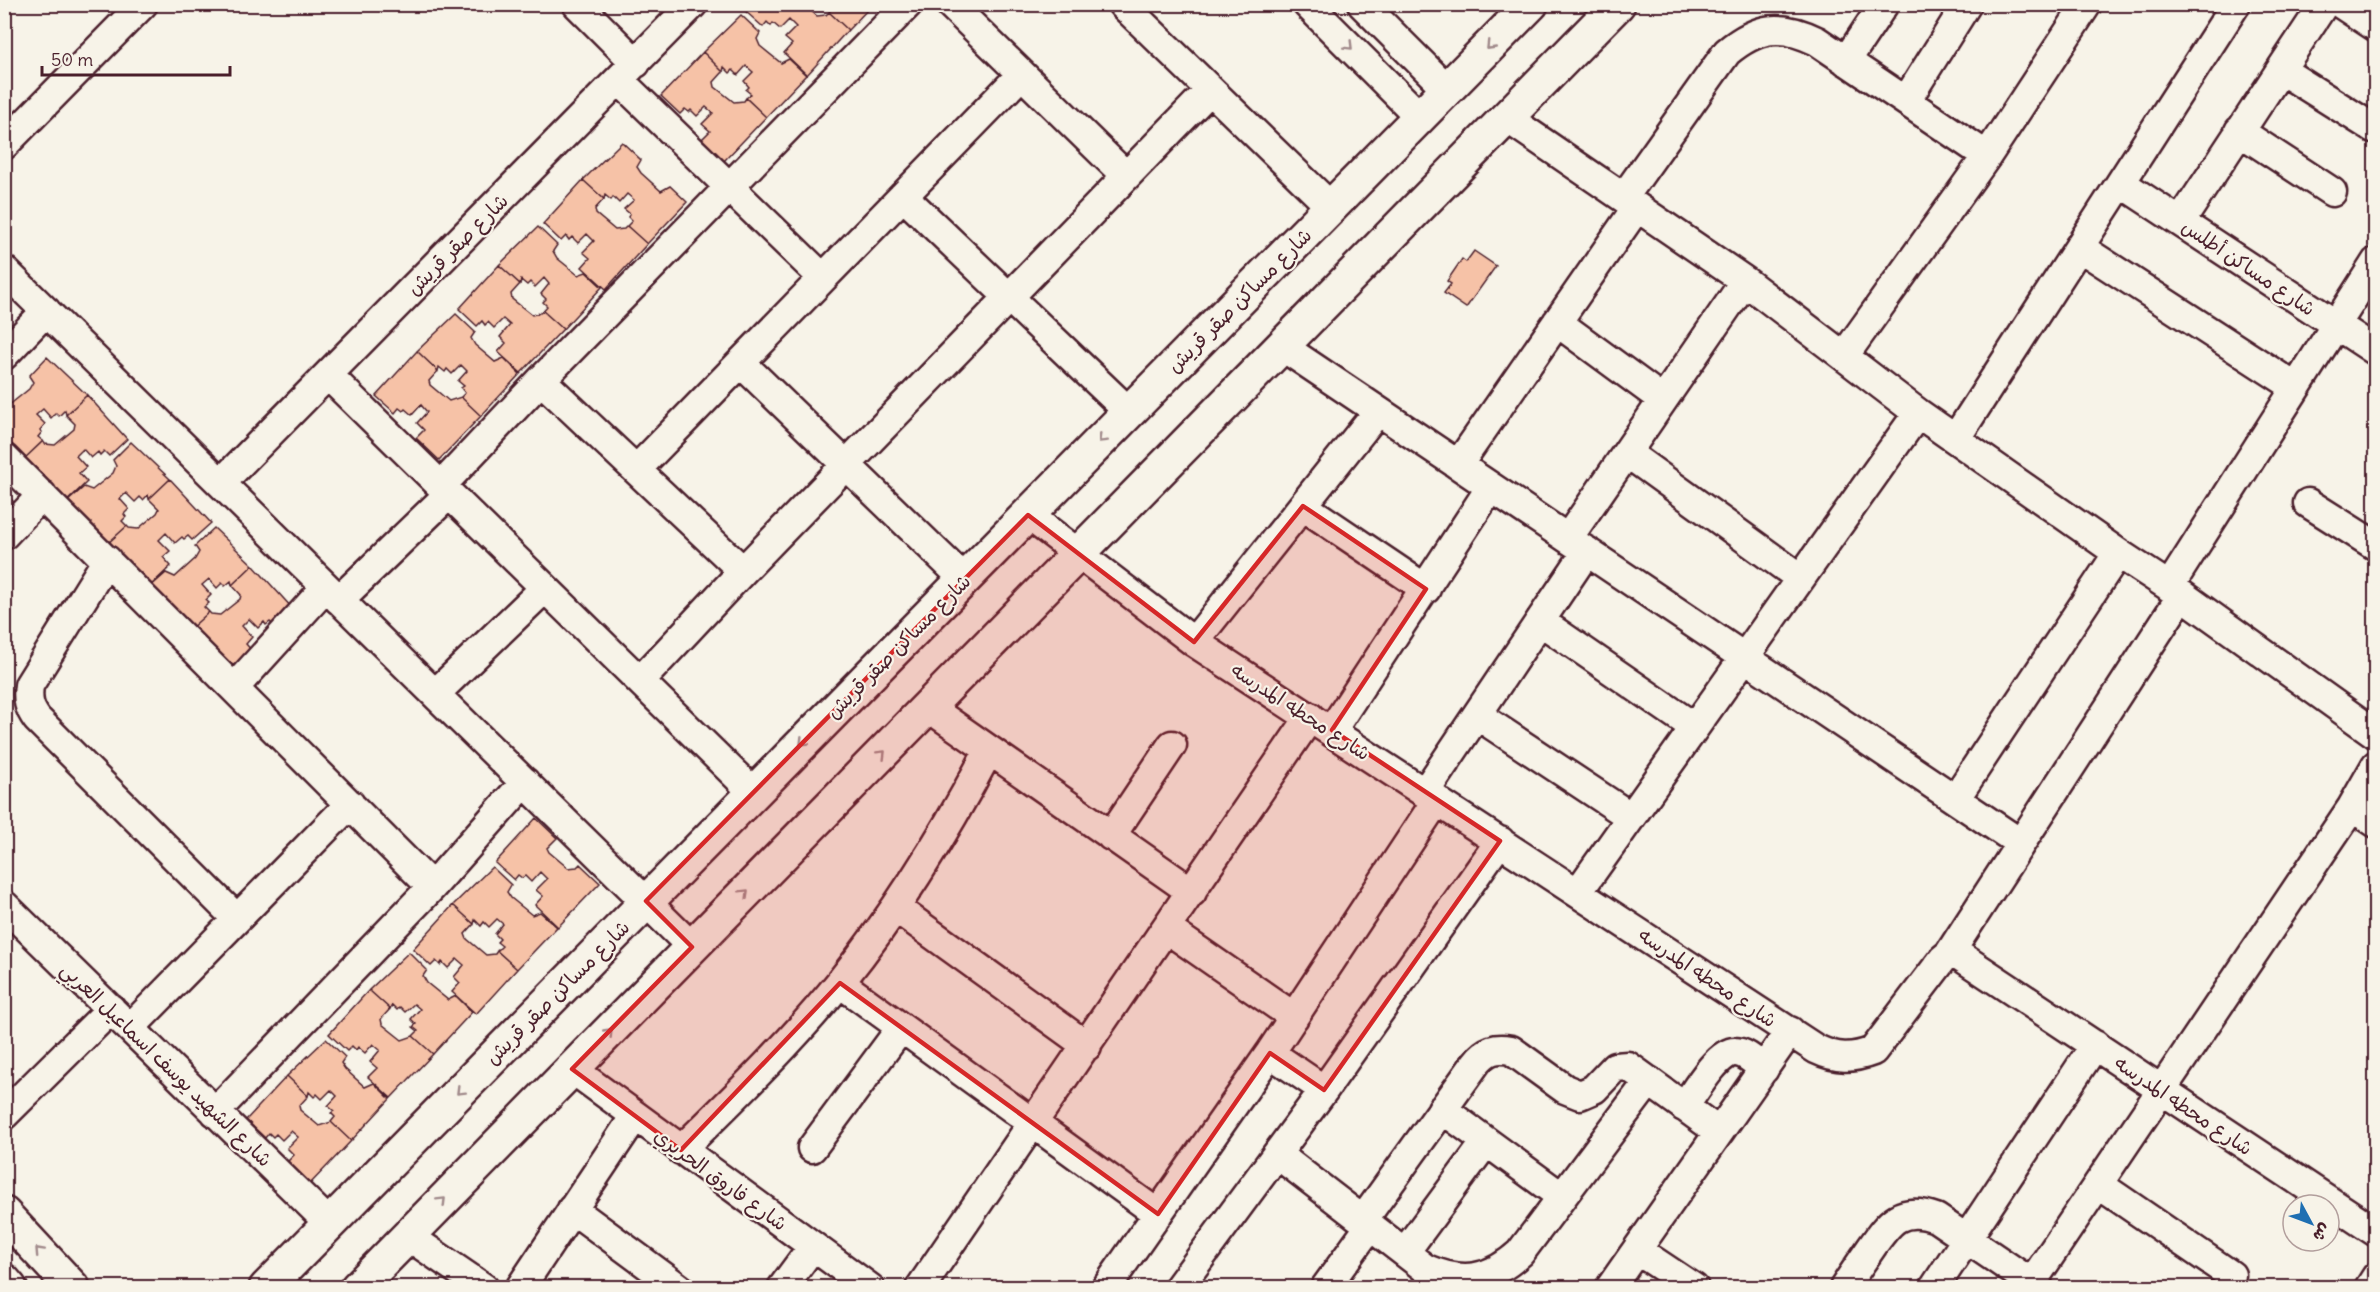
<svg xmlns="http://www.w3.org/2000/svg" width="2380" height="1292" viewBox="0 0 2380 1292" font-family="Delius,'Playpen Sans Arabic',sans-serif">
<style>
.building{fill:#f6c2a7;stroke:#4a1f2b;stroke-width:1.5}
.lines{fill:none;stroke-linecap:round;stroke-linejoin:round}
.street-casing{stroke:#4a1f2b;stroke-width:33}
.secondary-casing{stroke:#4a1f2b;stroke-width:38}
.street{stroke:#f7f3e8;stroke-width:28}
.secondary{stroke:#f7f3e8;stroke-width:33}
.oneway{stroke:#a0898a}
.marked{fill:#d62828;fill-opacity:0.2;stroke:#d62828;stroke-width:4.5;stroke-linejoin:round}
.labels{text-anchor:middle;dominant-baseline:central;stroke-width:4.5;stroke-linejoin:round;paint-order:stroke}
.street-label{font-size:20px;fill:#4a1f2b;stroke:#f7f3e8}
</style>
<rect width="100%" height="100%" fill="#f7f3e8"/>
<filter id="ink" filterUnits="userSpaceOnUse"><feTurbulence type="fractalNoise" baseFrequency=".0167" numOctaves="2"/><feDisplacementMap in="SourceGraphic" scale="12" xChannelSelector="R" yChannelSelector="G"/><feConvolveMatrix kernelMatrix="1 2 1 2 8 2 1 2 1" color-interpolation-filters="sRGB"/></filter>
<g filter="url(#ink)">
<path class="building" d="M749,4H803L817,16L826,15L829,12L848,30L807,75L784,53L792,44L785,38L796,27L789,20L780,29L773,23L771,26L767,22L763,27L744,10Z
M831,4H873L848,30L829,12L833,7Z
M741,15L760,33L757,39L760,46L781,63L789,59L806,75L766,117L746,98L751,94L746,90L749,87L744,81L753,72L746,66L738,75L733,70L730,73L724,67L723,72L703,52Z
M703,52L723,72L714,82L715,87L734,102L744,101L746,98L766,117L724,161L701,140L710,131L702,124L713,113L706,107L697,116L691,110L689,112L685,109L680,114L661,96Z
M622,142L641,160L637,167L641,173L661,191L670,186L687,202L647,244L627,226L632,221L628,217L630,214L624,209L634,200L627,194L619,203L613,197L611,200L605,195L604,199L583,180Z
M583,180L604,199L595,209L596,214L615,230L624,229L627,226L647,244L606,289L582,267L590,258L583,252L594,241L587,234L578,243L572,237L569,240L566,236L561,241L543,224Z
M538,227L557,245L553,251L557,258L578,275L586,272L602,287L563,329L543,311L547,306L543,302L546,299L541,294L549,284L544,278L535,287L530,282L527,285L521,280L520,284L499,265Z
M1474,251L1496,266L1466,308L1444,293L1451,284L1447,281L1462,259L1466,262Z
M499,265L520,284L511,294L512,299L532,315L540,313L543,311L563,329L521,373L498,352L506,343L500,337L510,325L503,319L494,328L488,322L485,325L482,321L477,326L459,309Z
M456,314L475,332L471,338L475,345L495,362L504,358L520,374L481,416L461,397L465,393L461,388L464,386L458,381L467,371L461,365L452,374L447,369L445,372L439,367L438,371L417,351Z
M417,351L438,371L429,381L430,385L449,401L461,397L481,416L439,460L416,438L424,430L417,423L427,412L421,405L412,415L405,409L403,411L399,408L395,413L376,396Z
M47,357L87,395L66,415L65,410L59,416L56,413L51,418L43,409L36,415L45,424L40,430L42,432L38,437L43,441L23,460L4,440V405L8,406L29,389L33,382L29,376Z
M87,395L127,439L109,456L104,451L100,455L98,452L91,458L83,449L76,456L86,467L79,473L87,482L64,504L23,460L43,441L45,444L55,445L74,429L75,424L66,415Z
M131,442L170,479L149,499L148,495L143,500L140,497L135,502L126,493L120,499L129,509L124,514L126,517L122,521L127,526L107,544L67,502L84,487L92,490L113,473L116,466L113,460Z
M170,479L211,523L192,540L188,536L184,539L182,537L175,543L166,533L159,540L170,551L163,557L171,566L148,588L107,544L127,526L129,528L138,529L157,513L159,509L149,499Z
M4,493L14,502L4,511Z
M214,528L253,565L232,585L231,581L225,586L222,583L217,588L209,579L202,585L211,595L206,600L209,603L204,607L209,612L189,630L149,588L166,573L175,577L195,559L199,552L195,546Z
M253,565L293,609L275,627L270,622L266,625L264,622L258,628L249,619L242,626L252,637L246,644L253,652L231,674L189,630L209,612L211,614L220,615L240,599L241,595L232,585Z
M536,818L557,838L547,848L549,852L568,868L577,867L580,864L600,883L558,927L535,905L543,896L536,890L547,879L540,872L531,882L525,876L522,878L518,875L514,880L495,863Z
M492,867L511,885L507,892L511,898L532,915L540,912L557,927L517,969L497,951L502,946L497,942L500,939L495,934L503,924L497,919L489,927L484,922L481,926L475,920L474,924L453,905Z
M453,905L474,924L465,934L467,939L486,955L495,954L497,951L517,969L476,1014L452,992L460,983L454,977L464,965L457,959L448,968L442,962L440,965L436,961L431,966L413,949Z
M409,952L427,970L423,976L427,983L448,1000L456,996L472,1012L433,1054L413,1036L418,1031L413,1027L416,1024L411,1019L420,1009L414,1004L405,1012L400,1007L397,1010L392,1005L390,1009L369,990Z
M369,990L390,1009L381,1019L382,1024L402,1040L413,1036L433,1054L391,1098L368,1077L377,1068L370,1062L380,1050L373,1044L365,1053L358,1047L356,1050L352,1046L347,1051L329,1034Z
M326,1039L345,1057L341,1063L345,1069L365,1087L374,1083L390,1099L351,1141L331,1122L335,1117L331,1113L334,1111L328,1106L337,1096L331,1090L322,1099L317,1094L314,1097L309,1092L308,1096L287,1076Z
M287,1076L308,1096L299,1106L300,1110L319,1126L331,1122L351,1141L309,1185L286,1163L294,1155L287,1148L298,1137L291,1131L282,1140L276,1134L273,1137L269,1133L265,1138L246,1120Z"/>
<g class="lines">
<defs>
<path id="street" d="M577,4L636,63
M950,4L1126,176
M1122,4L1331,207
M1307,4L1420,117
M1362,4L1448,90
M2341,4L2376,27
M1846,61L1884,4
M2281,70L2373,128
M619,80L823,278
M1906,101L1967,4
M1507,118L1745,281L1918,413L2118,553L2182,595L2376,734
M2239,131L2332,192
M4,145L143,4
M2121,183L2376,351
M903,196L1129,412
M1624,197L1727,52C1757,27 1781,23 1817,41L1987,156
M2181,221L2324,4
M2079,247L2295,387
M4,270L692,947
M1557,322L1663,400
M1283,347L2020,843
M4,355L46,311
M1844,356L1987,156L2087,4
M741,363L964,579
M328,375L753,792
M541,380L743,571
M1956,438L2236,4
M1627,453L1800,578
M4,458L432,887
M1458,465L1637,207
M636,470L1021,75
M221,483L693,4
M441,486L541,380L908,4
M2308,503L2376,546
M1303,506L1426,589
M1028,515L1194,642L1816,1049C1837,1059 1852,1059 1873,1051L1943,959L1949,954H1957L2376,1232
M4,535L42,495
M1568,538L1745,281
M107,560L29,685C27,700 29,708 37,719L237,919
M2169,587L2376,262
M339,600L449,494
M1540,621L1694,727
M1194,642L1378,411
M640,681L743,571L1210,90
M234,688L326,587
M435,694L545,588
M928,707L1192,892
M1477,715L1631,817
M1332,730L1491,487
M1425,792L1587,551
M1955,799L2118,553
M2352,807L2376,823
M1111,836L1172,745
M1578,892L1918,413
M4,905L329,1223
M896,908L1087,1046
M1167,929L1294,1017
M1949,954L2182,595
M840,983L1158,1214
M130,1028L350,804
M1270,1053L1324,1090
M572,1069L870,1288
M1684,1107C1694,1093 1718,1051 1735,1052C1746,1052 1756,1063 1764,1069
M1442,1109L1562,1197
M215,1112L432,887L525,782
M4,1115L111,1009
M812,1148L901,1028
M681,1150C736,1096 792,1042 841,981C898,910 946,832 988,752
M1277,1154L1426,1269C1464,1285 1490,1280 1520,1253L1649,1081
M2098,1184L2231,1275
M572,1209L679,1288
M1363,1220L1476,1063C1486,1050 1496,1047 1511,1050L1565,1089L1580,1095L1594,1089L1615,1067L1628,1066L1719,1132
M408,1236L484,1288
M1637,1250L1694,1288
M1405,1252L1486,1142
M520,1288L635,1116
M782,1288L813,1246
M920,1288L1310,717
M1106,1288L1270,1053L1437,800
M1178,1288L1324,1090L1500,841
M1325,1288L1370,1226
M1610,1288L1790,1031
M1844,1288C1853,1274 1862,1261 1871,1248C1889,1222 1901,1205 1936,1218L2039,1288
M1934,1288L2095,1045
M2028,1288L2352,807L2376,765
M2369,1288L2376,1277"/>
<path id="secondary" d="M4,1214L73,1288
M4,1281L10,1288
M266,1288L1531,4
M357,1288L1618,4"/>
</defs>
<use href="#street" class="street-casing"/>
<use href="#secondary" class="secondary-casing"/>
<use href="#street" class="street"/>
<use href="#secondary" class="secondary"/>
</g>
<defs><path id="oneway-chevron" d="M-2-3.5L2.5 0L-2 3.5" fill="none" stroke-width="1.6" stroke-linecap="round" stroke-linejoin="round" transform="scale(1.5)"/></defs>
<g class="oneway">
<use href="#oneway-chevron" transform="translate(1349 46) rotate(45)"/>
<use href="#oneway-chevron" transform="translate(1490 46) rotate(134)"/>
<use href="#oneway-chevron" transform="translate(1102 439) rotate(135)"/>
<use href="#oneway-chevron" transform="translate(803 742) rotate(135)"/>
<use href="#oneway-chevron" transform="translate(882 754) rotate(-45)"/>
<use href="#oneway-chevron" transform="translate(745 893) rotate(-45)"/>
<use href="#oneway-chevron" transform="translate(609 1032) rotate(-46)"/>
<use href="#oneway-chevron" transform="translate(460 1091) rotate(135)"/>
<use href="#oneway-chevron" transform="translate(442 1201) rotate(-45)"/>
<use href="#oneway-chevron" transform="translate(39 1251) rotate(-133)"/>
</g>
</g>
<path class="marked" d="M1303,506L1426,589L1332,730L1500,841L1324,1090L1270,1053L1158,1214L840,983L681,1150L572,1069L692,947L646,901L1028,515L1194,642Z"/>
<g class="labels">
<g class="street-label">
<text transform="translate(457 244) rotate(-45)">شارع صقر قريش</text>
<text transform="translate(2249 267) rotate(34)">شارع مساكن أطلس</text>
<text transform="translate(1239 300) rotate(-45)">شارع مساكن صقر قريش</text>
<text transform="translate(898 646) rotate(-45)">شارع مساكن صقر قريش</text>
<text transform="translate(1301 711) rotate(33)">شارع محطه المدرسه</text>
<text transform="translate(1708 977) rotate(34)">شارع محطه المدرسه</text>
<text transform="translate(557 992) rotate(-45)">شارع مساكن صقر قريش</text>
<text transform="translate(167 1064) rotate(44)">شارع الشهيد يوسف اسماعيل العربي</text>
<text transform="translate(2184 1105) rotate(34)">شارع محطه المدرسه</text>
<text transform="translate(721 1179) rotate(36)">شارع فاروق الحريري</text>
</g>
</g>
<rect width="2380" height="1292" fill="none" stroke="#f7f3e8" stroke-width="24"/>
<rect x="12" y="12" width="2356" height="1268" fill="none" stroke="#4a1f2b" stroke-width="2" filter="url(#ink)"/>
<g transform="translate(2311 1223) rotate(131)"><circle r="28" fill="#f7f3e8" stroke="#b29e9c" stroke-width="1.5"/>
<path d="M0-4.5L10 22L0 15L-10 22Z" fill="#1f6fb2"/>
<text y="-9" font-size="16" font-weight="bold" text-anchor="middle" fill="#4a1f2b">ش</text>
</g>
<path d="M42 66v9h188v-9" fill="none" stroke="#4a1f2b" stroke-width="3"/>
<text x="51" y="66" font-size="18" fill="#4a1f2b" stroke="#f7f3e8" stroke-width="4.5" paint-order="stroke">50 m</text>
</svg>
